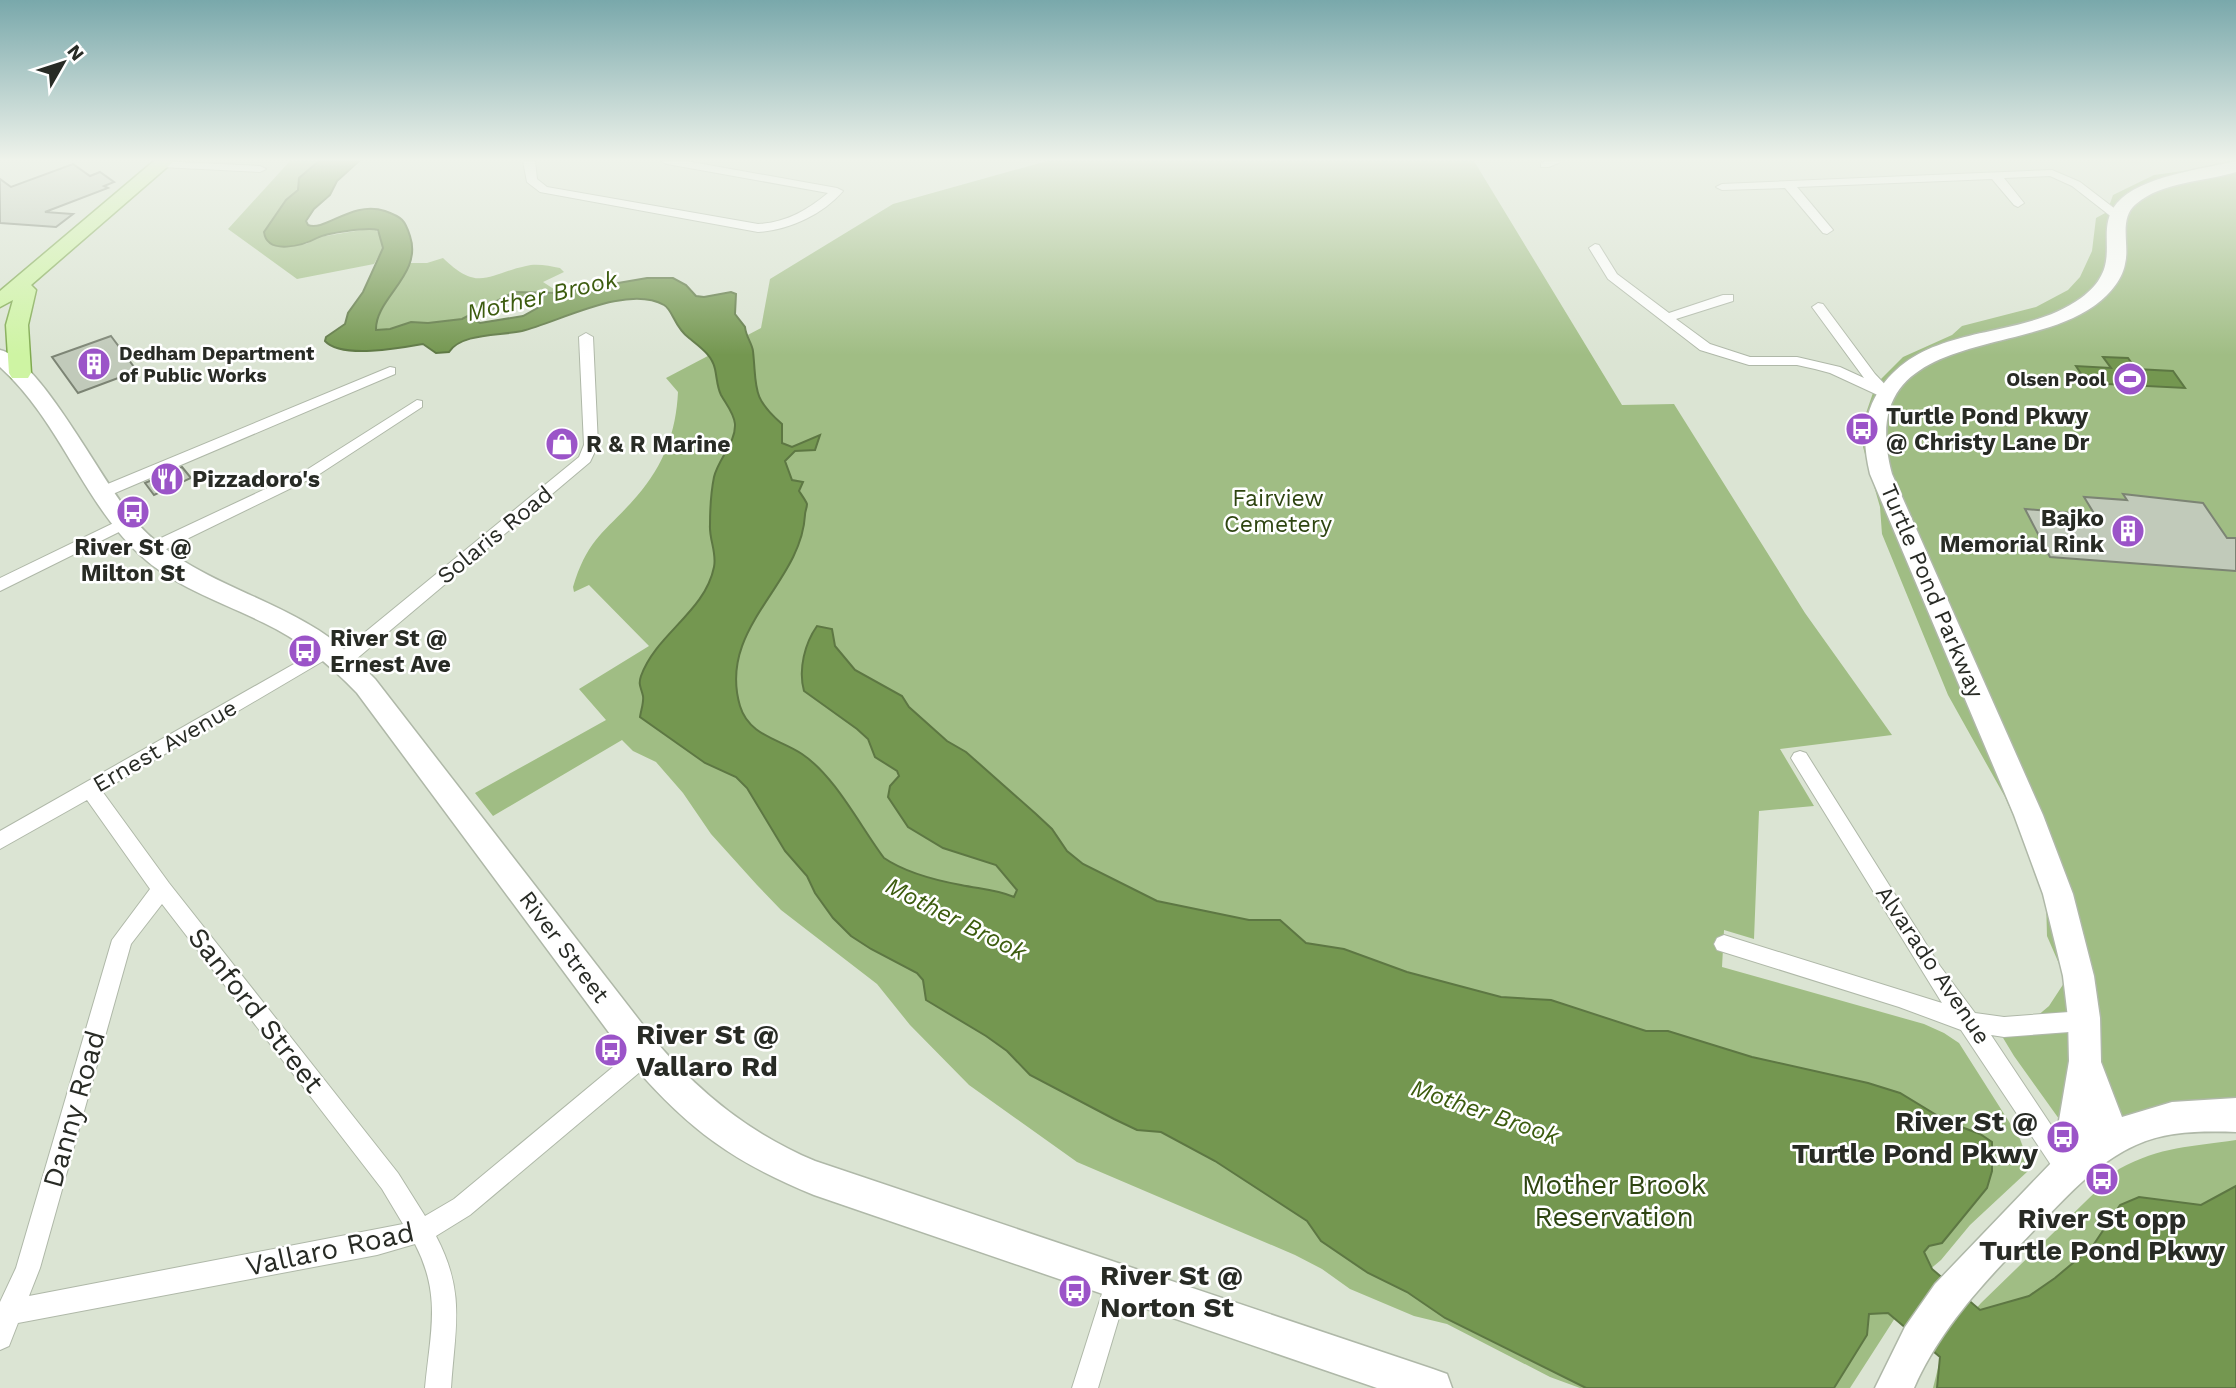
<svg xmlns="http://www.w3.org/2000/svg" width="2236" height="1388" viewBox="0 0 2236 1388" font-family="'Work Sans',sans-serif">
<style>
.green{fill:#a0bd84}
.water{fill:#749750;stroke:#5d7743;stroke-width:2;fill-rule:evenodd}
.building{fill:#c1caba;stroke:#7c8474;stroke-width:2}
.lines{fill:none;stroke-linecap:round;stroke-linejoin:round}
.street-casing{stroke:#afb8a8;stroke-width:2}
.secondary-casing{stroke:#afb8a8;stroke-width:3}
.primary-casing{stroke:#7fa94f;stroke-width:3}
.street{fill:#fff;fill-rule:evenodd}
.secondary{fill:#fff;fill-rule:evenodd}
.primary{fill:#cef4a3;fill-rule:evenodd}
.labels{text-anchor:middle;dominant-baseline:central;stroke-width:5;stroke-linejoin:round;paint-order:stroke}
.far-poi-label{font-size:19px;font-weight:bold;fill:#282b25;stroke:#fff;text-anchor:start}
.poi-label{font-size:23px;font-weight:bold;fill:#282b25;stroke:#fff;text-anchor:start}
.park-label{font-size:23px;fill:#2e4511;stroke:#fff}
.street-label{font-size:23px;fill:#282b25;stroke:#fff}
.water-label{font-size:24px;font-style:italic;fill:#3c5c0e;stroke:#fff}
.near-street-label{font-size:28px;fill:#282b25;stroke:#fff}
.near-poi-label{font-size:28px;font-weight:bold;fill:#282b25;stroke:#fff;text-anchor:start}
.near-park-label{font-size:28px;fill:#2e4511;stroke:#fff}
</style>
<rect width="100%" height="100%" fill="#dbe4d3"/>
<path class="green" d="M290,161H319L299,178L298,190L286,200L273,218L281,246L306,244L319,237L374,228L380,235L383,248L374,264L297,279L228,229Z
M1047,161H1474L1622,405L1674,404L1805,613L1892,735L1780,749L1814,806L1759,811L1754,939L1724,930L1722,967L1924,1024L1944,1033L1959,1043L2020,1139L2026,1155L2028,1171L1970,1225L1941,1260L1922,1276L1850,1388H1580L1550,1377L1447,1324L1414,1316L1350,1289L1322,1269L1295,1255L1077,1162L969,1085L910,1025L877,984L781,910L757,885L711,834L683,793L656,762L633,751L622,740L493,816L475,793L606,720L579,689L649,646L589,585L574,592L573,587C588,537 606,532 637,496C664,465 676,432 678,392L666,378L761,328L770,279L893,204Z
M2230,161H2236V1105L2077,1144L2014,1056L1991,1018L2036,1017L2049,1006L2066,980L2047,936L2046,899L2033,861L2005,797L1948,695L1882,534L1880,507L1863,447V422L1876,384L1903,357L1952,335L1962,326L2036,307L2068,290L2080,277L2092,251L2096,218L2107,212L2113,195L2154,175L2205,168Z
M443,258C479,293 488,274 526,266C536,263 550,266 560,268L564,272L543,282L560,293L514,292L462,319L428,323L411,322L390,329L376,330C377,305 403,286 409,263H427Z
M2236,1140V1388H1933L1939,1364L1955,1333L1981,1303L2119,1169C2161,1146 2191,1147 2236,1140Z"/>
<path class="water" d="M319,161H359L337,181L330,195L314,209L306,221L308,225C325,232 352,200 385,211C402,217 405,220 410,236C423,275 375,298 376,330L390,329L411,322L428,323L462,319L514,292L560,293L647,278H673L686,285L696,296L704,297L731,292L736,294L735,314L745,327C746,337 752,343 753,351C757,388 751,397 782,424V443L792,447L820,435L815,450L795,451L785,461L792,480L803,482L799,491C801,494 806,501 807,504C807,508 805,511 805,515C801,585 717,627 740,706C749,736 780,739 802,754C835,776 860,826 884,858C906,873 934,880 961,885C980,889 996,889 1014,897L1017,890L996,865L943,848L908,827L888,797L890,786L899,776L897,771L875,757L868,739L857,729L804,691C798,669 805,643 817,626L832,629L835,646L855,670L902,696L909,707L947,741L966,752L1036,814L1052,829L1067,851L1083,864L1157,901L1249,920H1280L1306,943L1344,949L1407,972L1501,997L1551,1000L1646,1031H1668L1752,1057L1868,1083L1900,1093L1948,1122L1980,1134L1992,1142V1171L1987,1188L1942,1243L1929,1246L1924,1252L1932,1269L1980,1310L2029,1296L2055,1278L2092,1247L2120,1205L2139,1197L2201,1205L2236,1186V1388H1937L1940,1357L1888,1313L1869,1314L1867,1335L1834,1388H1586L1445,1318L1407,1292L1368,1273L1321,1241L1307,1221L1215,1161L1161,1132L1137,1130L1114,1119L1030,1075L1007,1051L986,1036L926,1000L923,980L917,973L871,949L851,936L833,918L815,893L807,876L785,851L747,788L736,777L705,763L640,717C641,710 644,702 643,696C641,687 638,685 641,676C656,634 705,612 714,567C717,553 709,539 710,525C710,509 711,492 714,477C718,459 736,443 735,424C734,413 726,404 721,395C717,387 717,378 715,369C712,355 700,347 689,338C674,327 673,310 664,305C627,284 559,322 522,331C499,336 461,333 449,352L436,353L423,344C401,348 341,359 325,341L326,337L345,324L348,313L363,292L383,248L378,230C368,227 326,233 317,238C304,245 267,256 264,232L286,200L298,190L299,178ZM525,297L540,302L541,306L523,316L480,323L477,321L501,303Z
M2103,357L2128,358L2136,369L2173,371L2185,388L2087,383L2076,366L2111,368Z"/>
<path class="building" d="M73,164L90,176L100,172L114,182L104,186L108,188L45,212L73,214L56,227L0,223V179L11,187Z
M111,336L137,371L78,393L52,357Z
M573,436V449L552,452V439Z
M182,467L191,478L154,495L145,483Z
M2123,494L2203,503L2227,538H2236V571L2050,557L2025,509L2095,515L2084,497L2127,500Z"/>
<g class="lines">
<defs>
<path id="street" d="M159,161L260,166L266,169L260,172L161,167L155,164Z
M523,161H535L537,179L547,187L758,224C785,223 808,210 828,193L667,164L661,161H686L837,188L843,191C822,215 789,230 758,232L540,192L527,182Z
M1546,161H1563L1549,167H1541V163Z
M2052,170L2080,182L2123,215L2113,218L2072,186L2050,176L2004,178L2024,203L2018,207L2014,205L1992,179L1797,187L1833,230L1827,234L1823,233L1785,188L1722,190L1716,187L1722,184Z
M1595,244L1599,245L1617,274L1669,313L1723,295H1733V301L1676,319L1710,344L1750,357H1797L1840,367L1864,378L1812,307L1818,303L1823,304L1875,374L1894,394L1892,397H1882L1830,373L1815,369L1797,365H1749L1700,350L1608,279L1589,248Z
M586,333L593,337L598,445L590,462L348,666H336L333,661L336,656L579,457L584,445L579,337Z
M390,367L395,368V374L108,496L103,497L95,492L98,488Z
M417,400L422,401V407L318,475L156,554L150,555L142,550L144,546L308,469Z
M124,518L129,519L132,523L129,527L0,591V578Z
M329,644L337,650L335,654L102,791L169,883L398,1173L425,1216L454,1199L637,1047L645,1044L653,1047L656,1054L653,1061L470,1215L436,1236C466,1293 455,1327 451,1388H425C430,1333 442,1296 415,1244L377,1255L18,1323L9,1346L0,1350V1302L16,1268L112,940L150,889L87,800L0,849V831ZM162,904L382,1189L403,1224L29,1296L40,1268L131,944Z
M1800,751L1806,753L1940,966L1975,1013L2004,1017L2083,1011L2091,1014L2094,1021L2091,1028L2083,1031L2004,1037L1991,1035L2075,1161L2079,1169L2075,1177L2067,1181L2059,1177L1961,1030L1899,1007L1717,950L1714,944L1717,938L1724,935L1942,1003L1794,763L1791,758L1794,753Z
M1118,1269L1127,1272L1130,1281L1098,1388H1072L1106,1281L1109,1272Z"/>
<path id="secondary" d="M2236,161V172C2204,182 2163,181 2136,204C2118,219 2130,245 2125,264C2122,281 2107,297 2094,306C2020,359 1853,328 1892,474L2043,815L2073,894L2094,976L2100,1018L2101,1062L2122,1117L2172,1102L2236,1098V1132C2203,1131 2166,1131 2136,1145C2098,1162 2069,1194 2041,1223C1993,1273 1942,1324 1914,1388H1875L1905,1327L1935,1284L2052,1162L2069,1061L2068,1018L2063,976L2043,894L2014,815L1870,474C1863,445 1862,418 1878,392C1923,320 2019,343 2081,298C2127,264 2092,233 2117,203C2140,176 2203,169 2236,161Z
M0,350C42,360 104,487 137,523C184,575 251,590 310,625C335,639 355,659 375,679L657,1043C702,1095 751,1134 815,1161L1433,1369L1447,1374L1452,1388H1377L814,1195C735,1163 689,1130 633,1065L357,693C329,664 300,640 264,623C222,602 174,587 139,554C82,500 59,420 0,367Z"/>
<path id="primary" d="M154,161H174L31,285L36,290L28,325L31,373L28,378H12L9,373L6,325L13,300L0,307V291Z"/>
</defs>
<use href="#street" class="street-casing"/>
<use href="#secondary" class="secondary-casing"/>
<use href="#primary" class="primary-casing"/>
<use href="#street" class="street"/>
<use href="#secondary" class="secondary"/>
<use href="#primary" class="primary"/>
</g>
<linearGradient id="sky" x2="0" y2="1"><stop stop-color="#79a8ab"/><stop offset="0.45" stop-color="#eff3eb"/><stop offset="1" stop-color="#eff3eb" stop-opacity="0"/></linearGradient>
<rect width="2236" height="355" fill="url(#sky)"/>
<defs>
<symbol id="building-disc" viewBox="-11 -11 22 22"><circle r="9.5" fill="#9b54c8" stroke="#fff"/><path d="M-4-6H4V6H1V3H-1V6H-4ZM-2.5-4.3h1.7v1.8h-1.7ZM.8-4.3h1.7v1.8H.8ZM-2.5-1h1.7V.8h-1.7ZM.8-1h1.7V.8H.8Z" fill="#fff"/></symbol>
<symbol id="stadium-disc" viewBox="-11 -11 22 22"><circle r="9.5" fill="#9b54c8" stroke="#fff"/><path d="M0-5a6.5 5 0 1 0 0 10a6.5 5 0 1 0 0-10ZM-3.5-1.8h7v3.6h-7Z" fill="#fff"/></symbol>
<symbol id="bus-disc" viewBox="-11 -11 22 22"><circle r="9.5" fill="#9b54c8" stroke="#fff"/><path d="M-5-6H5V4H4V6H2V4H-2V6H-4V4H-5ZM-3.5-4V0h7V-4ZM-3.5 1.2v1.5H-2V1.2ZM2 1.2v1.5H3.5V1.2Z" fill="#fff"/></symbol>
<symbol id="shop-disc" viewBox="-11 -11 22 22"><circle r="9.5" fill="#9b54c8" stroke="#fff"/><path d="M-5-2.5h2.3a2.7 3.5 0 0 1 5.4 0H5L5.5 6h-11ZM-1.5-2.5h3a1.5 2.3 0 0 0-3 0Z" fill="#fff"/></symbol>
<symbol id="restaurant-disc" viewBox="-11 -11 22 22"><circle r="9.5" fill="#9b54c8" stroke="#fff"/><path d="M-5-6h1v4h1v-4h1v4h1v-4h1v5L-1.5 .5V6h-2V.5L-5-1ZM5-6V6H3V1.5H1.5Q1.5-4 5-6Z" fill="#fff"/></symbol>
</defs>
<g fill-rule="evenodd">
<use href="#building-disc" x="75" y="345" width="38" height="38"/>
<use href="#stadium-disc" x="2111" y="360" width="38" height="38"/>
<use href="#bus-disc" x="1843" y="410" width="38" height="38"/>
<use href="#shop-disc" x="543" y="425" width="38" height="38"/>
<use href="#restaurant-disc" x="148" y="460" width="38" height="38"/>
<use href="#bus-disc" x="114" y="493" width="38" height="38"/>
<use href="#building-disc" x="2109" y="512" width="38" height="38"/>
<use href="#bus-disc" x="286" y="632" width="38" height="38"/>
<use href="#bus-disc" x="592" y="1031" width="38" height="38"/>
<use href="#bus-disc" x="2044" y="1118" width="38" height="38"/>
<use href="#bus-disc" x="2083" y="1160" width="38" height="38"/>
<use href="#bus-disc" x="1056" y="1272" width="38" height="38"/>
</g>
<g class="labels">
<g class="far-poi-label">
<text x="119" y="353">Dedham Department<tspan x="119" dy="22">of Public Works</tspan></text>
<text x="2106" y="379" text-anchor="end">Olsen Pool</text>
</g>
<g class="poi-label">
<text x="1886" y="416">Turtle Pond Pkwy<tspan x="1886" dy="26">@ Christy Lane Dr</tspan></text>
<text x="586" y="444">R &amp; R Marine</text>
<text x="192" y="479">Pizzadoro's</text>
<text x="2104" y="518" text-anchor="end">Bajko<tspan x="2104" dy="26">Memorial Rink</tspan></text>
<text x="133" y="547" text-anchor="middle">River St @<tspan x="133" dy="26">Milton St</tspan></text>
<text x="330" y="638">River St @<tspan x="330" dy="26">Ernest Ave</tspan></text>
</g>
<g class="park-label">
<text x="1278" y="498">Fairview<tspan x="1278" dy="26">Cemetery</tspan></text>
</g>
<g class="street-label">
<text transform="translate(495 535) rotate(-39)">Solaris Road</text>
<text transform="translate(1932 591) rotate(67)">Turtle Pond Parkway</text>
<text transform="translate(165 746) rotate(-30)">Ernest Avenue</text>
<text transform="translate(564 947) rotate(53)">River Street</text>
<text transform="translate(1933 965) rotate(56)">Alvarado Avenue</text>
</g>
<g class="water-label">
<text transform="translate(542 296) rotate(-13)">Mother Brook</text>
<text transform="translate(956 919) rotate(27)">Mother Brook</text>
<text transform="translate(1485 1112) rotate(19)">Mother Brook</text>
</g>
<g class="near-street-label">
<text transform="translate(256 1010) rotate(52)">Sanford Street</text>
<text transform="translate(74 1109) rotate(-74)">Danny Road</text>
<text transform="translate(330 1249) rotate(-12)">Vallaro Road</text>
</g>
<g class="near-poi-label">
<text x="636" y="1034">River St @<tspan x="636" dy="32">Vallaro Rd</tspan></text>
<text x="2038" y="1121" text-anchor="end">River St @<tspan x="2038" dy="32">Turtle Pond Pkwy</tspan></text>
<text x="2102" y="1218" text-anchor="middle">River St opp<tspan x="2102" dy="32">Turtle Pond Pkwy</tspan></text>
<text x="1100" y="1275">River St @<tspan x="1100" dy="32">Norton St</tspan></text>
</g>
<g class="near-park-label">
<text x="1614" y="1184">Mother Brook<tspan x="1614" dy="32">Reservation</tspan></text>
</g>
</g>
<g transform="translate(63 63) rotate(51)" stroke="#ffffff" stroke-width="5" paint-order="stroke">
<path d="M0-5L12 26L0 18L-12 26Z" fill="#282b25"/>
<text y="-10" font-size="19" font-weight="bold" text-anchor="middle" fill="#282b25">N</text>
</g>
</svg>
